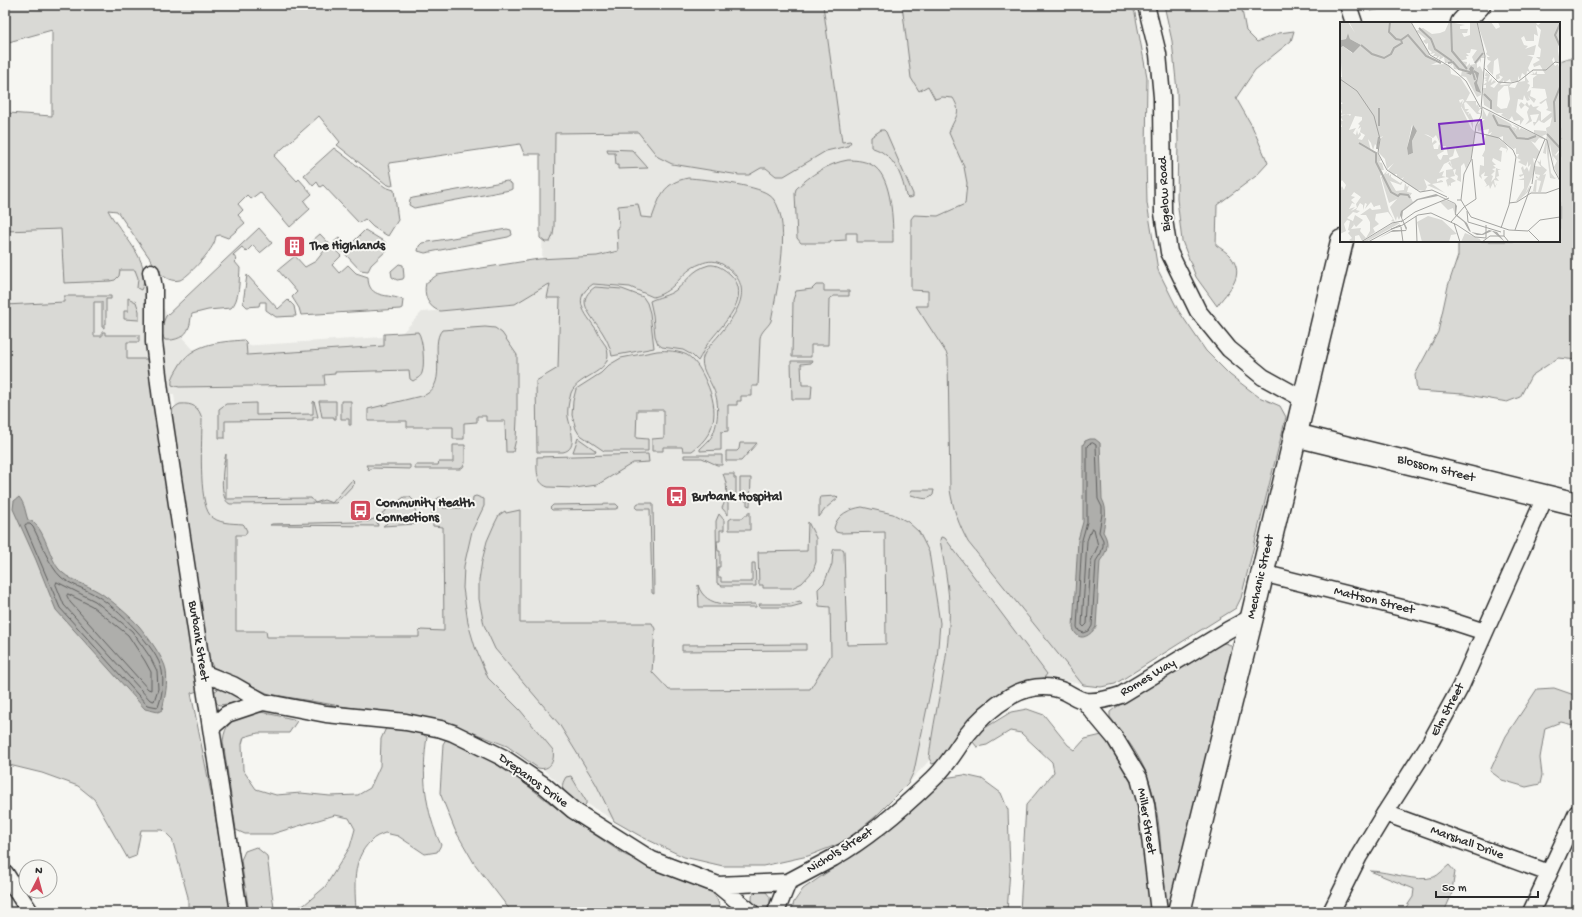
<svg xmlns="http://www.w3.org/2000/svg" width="1582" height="917" viewBox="0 0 1582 917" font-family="'Gochi Hand',sans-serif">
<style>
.built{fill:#e7e7e3}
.green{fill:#d9d9d5;stroke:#828280}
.water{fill:#aeaeab;stroke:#7a7a78}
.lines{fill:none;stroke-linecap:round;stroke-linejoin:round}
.shore{stroke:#5f5f5e;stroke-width:1}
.street-casing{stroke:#2b2b2b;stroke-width:19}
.secondary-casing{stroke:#2b2b2b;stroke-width:25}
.primary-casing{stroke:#2b2b2b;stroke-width:25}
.street{stroke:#f6f6f2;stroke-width:16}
.secondary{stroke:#f6f6f2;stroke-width:22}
.primary{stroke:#f6f6f2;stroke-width:22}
.labels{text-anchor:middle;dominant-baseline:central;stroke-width:4;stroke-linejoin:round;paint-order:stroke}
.street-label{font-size:13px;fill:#2b2b2b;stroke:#f6f6f2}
.poi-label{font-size:13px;font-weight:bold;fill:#2b2b2b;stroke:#f6f6f2;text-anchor:start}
.inset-river{fill:none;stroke:#aeaeab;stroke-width:2}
.inset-road{fill:none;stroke:#a5a5a2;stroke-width:1}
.view{fill:#7b2cbf;fill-opacity:0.15;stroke:#7b2cbf;stroke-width:2}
.inset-edge{fill:none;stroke:#2b2b2b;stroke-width:2}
</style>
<rect width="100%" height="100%" fill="#f6f6f2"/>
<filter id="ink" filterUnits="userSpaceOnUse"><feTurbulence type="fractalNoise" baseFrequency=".025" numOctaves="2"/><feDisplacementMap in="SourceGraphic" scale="8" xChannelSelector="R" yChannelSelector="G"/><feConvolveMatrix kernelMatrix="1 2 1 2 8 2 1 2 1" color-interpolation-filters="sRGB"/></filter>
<g filter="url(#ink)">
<path class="built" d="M551,5H1131L1135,13L1147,77L1146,156L1147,203L1158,270L1178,310L1206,351L1230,375L1257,396L1280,406L1286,417L1241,598L1236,608L1115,684L1101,687L1083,685L1051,677H1034L1005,683L968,710L927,763L896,796L875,817L844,842L808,856L763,866H723L684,857L642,837L574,796L530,758L491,734L217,663L174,395L5,399V113L133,257L178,333L193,349L399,336L422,312L510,305L542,275L544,101Z"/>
<path class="green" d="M5,5H823L842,142L850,141L851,142L848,146L826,151L784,176H776L766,168H761L749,175H739L672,164L658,157L638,132L555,133L554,227L553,235L550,242H545L540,238V154H524L520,144L389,163L393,185L391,186L386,184L337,145L340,142L319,116L274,156L297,181L299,179L312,194L304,201L310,209L290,227L260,192L251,199L247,195L238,204L243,210L238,215L245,223L228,238L220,235L216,236C215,239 215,242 213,245C209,253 188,277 180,280C172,282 165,278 160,273L117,211L108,210C118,231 156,264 141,290L137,288L138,278L135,270H120L119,276L115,280L110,281L64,283L61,229L5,231V109L8,113L52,116V30L5,43Z
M902,5H1131L1135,13L1147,77L1146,156L1147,203L1158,270L1178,310L1206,351L1230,375L1259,397L1280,406L1286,417L1241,598L1236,608L1115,684L1101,687L1083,685L968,542C959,525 953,509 950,490L948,358L947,354L916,306H928V291L911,290V219L914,215L938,216L965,204L967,183L964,167L949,133C954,117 963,114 953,98L942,97L935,99L928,86L919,91L911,78Z
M1164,5H1241L1246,31L1257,42L1279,33L1294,31L1291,41L1255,70L1236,98L1252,126L1268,163L1256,176L1217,205L1216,245C1220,248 1227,252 1231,257C1246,277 1228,290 1217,306L1196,277L1182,241L1177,199L1178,141L1177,91L1172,41Z
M1369,5H1390L1388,8L1370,11Z
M1568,58H1577V360L1558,358L1531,376L1520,397L1507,402L1463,394L1417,391L1415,375L1438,332L1448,286L1458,256V241H1559V61Z
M881,130H884L886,132L913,194V197L908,198L906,196C903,179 897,162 882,152C879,150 875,149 871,147V137Z
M334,148L385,187L394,190L398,220L388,236L373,227L365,219L359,223L323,185L320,187L317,182L313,186L304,175Z
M607,149L632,150L648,168L618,169V165H616L615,153H608Z
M848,160C857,160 867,161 875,167C892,180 893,221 893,242H857V233H846V240L831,241L830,243H801L797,238L795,193L796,189C810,175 829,163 848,160Z
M688,178C705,179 755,185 768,194C796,212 776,293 771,321C768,327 761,331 760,338L758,386H752V396H741V401H737V405H728V431L721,432V450L700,451V449C704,445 709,441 712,436C719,422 720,400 712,386C708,377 700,367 703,357C706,349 713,342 719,335C737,313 756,287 725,266C717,260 709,260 700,264C680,271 677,291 653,297L630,287L593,284C571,299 585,313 596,329C599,335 602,341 606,346C617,373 578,374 571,393C569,401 567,409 568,417C570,427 579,449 563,452H537L536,381L558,368L560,298H547L550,284L545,286L515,304L440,311C428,308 423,294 426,283L437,275L539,259L597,256L618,251L617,229L619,228L618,206L638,204L641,217L652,218C660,196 663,183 688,178Z
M507,181L512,184V189L510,190L414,208L409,205L410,199L413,198Z
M259,228L272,243L260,253L253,245L246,252L242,247L233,255L237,260L235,262L240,268C239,280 240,300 231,308L208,310L192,314C190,319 191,323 189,327C186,337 175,341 165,340C160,333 162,324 166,316Z
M507,229L511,230L512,235L508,237L425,253L418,251L419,246L422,243Z
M365,230L385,242L387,250L371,265L368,271L360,270L334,242L339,238L348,247Z
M320,234L341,256L332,265L339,273L348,265L356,273L368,277C368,300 389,293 403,300L402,308L400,309L301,315L299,308L292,297L297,292L278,270L295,256L305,267L316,261L324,251L313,240Z
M399,264L403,265L404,277L403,279L397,280L392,277L391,271Z
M709,265C717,264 724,269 730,274C754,296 722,325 709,342C704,348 702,355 698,361L692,355L683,350L662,347L658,344L655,336L653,315L650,301C658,297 668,296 676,290C689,280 691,270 709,265Z
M247,275L278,309L288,300L294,306L296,316L276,317L266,310V302H260L259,306L247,307L243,303Z
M816,285H824V291H849V296H834L829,299L828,345H811V357H792L793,300L796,291L812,289Z
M595,287L622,289L643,297L647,303L650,313L654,348L612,356C610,344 603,332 595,322C586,309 578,299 595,287Z
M64,296H111V299H106V324H104V328L102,327V302H94V336H102V332H105V335H139V342H127V359H147L198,691L191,693L213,803L232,912H188V897L172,839L163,830H141L136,856L128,859L94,799L78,786L42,773L5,764V305L64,302Z
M128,298L136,302L139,311V320L124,319V311H128Z
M485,327L495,328L502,333L517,355V419L516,439L513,452H506L505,421H486V416H477V422L464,423V439H453V427H407V421H368V409L425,395C449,383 429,344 442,330Z
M418,332C423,338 425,365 422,373C421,377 416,379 413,381L410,379L409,370L335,372V374L324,375L325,385L179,387L172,385C171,379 175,373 178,368C191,343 219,342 244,340L246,342L247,355L384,346V334Z
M657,351C666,350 679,351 687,355C695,360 700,369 704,377C718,405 720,431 692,451H683L682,447H663V451H652V439L664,438V410H637L636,438L648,439V451H604L579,434L576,429L572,415L573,401L576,389L601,373L609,365L621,358Z
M791,361H812L811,363L801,364L802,385H812L811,399H792Z
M314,401L318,417H313V420L225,421V438H219V409L226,404L256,403V415L313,414V402Z
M319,401H336V419H334V417H322Z
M341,401H351V425H349V419H341Z
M180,404C193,403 199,407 202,419C202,440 198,500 210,515C218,524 231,523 243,524L244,525L247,531L245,535H236V631H266L267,637H419V632L421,630L444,631L443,527L433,526C432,516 430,501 440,497L443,499V508H472L473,497L476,496L484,499V506L472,531L464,566L463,588L468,623L475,647L488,678L520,710L553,750C555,761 550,771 538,768L507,746L454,725L269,694L213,667L209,659L172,426C171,415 169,409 180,404Z
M578,438L595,450L596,452H573Z
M740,443H757L741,461H726V451H737L739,449Z
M453,445H465V463L463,467L460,469H415V465H438L439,462H453Z
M226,454V499L311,498L315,503L324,500L332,503L352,480L355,483L336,503H333L230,504C218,499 223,464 226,454Z
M648,454L649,462L633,463L597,485L575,488L548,487C535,483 537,468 537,457Z
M684,455H722V465H717L702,458H684Z
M366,465H410V469L372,468L369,470Z
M723,474H734V478H736V496H728V515L722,508C728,497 728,485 723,474Z
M740,478H751L750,506L747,505V501H745V499H740Z
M912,490H934L933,495C927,502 919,497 911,495L910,493Z
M404,497H410L415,502L416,524L383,526L387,523V517L381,514Z
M820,497L836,496L838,498L826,508L819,517V500Z
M638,503H653L654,594L652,593L650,509H637L635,507Z
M616,504L619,507L616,509L552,510L550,508L553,505Z
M862,507L893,514L908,522L919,532L929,552L940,623L937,659L914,771L908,784L875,817L844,842L808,856L763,866H723L684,857L642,837L614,821L596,784L559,724L495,649L484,625L479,599V580L482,561L487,541L494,525L499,515L505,511L506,513L520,510V623H652L655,629L652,672L669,690L810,689L831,655L830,607L819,606L818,589L824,583L829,571L832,564L833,551L834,549H843L844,551L847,645L886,644L885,532L840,533L836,532L834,528C837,514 850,509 862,507Z
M748,512H750V530H729V520L732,518H743L745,515H748Z
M719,514L724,520V530H720V541H717L718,551H720V567H718V577H721V582H752V563H755L756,586H722L717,583L716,521Z
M376,518L378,526L270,525L272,524L356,522L369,521Z
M808,522L816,538V562L813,571L802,583L792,588H763V585H759L758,552L807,551Z
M941,537L945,538L1047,674C1042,684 1024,683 1014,686C1008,688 1003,692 997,695C974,708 955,741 938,762L932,764L929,758C934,713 947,670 949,625C951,597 945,568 940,540Z
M698,585C706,610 735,604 756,604V607H699Z
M800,601L802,604L791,607H760L759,604H789Z
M1220,643C1228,643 1232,644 1233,652L1168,911L1163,907C1161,861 1163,810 1144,768C1136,750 1122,733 1110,717V712L1115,708Z
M806,644V650L682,651V645Z
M222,687L244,699L243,702L219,705C214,701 213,697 215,691Z
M1554,688L1577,696V726L1561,722L1545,728L1540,758L1542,775L1540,784L1526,787L1502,780L1490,771L1506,736L1537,689Z
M1027,709L1044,715L1068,745L1075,750L1085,739L1102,735L1125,762L1137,792L1154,912H1020L1026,805L1054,772L1052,762L1021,733L1010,731L987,745L977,747L973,742L980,731L1011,712Z
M245,712H261L293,719L297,721L289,733H258L244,737L242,744L243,770L256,789L276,795L301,793L330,796L358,795L370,788L380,766L381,739L386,728L418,731L427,737C421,774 425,811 441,845L437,852L425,854L398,836L385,833C380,835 374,837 371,841C351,859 355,888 356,912H281L304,905L325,887L350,847L355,829L349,818L335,815L272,834H245L236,830L223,741C225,724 231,721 245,712Z
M446,739H452L510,772L568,817L625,855L706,888C716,895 719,900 720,912H509L510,910L474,863L455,830L440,793L443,744Z
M964,775L982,779L1001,793L1008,810L1010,870L1007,912H791L794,902L803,889L848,858L944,778Z
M571,776L586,801V804L584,806C579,805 576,803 572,799C563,792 559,788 566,777Z
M256,847L267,856L274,908L281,912H249L241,860L245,851Z
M1449,865L1455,872L1451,896L1444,912H1403L1413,897L1414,889L1370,871C1389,871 1417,883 1434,877C1439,875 1444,869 1449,865Z
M759,891L766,892L770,897V905L766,908H760C754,906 750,900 753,894Z"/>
<path class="water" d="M1090,439H1095L1100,443L1102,499C1108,510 1105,520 1103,532C1110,543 1107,552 1100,561L1096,627C1089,637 1078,643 1073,628L1078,540L1083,522V445L1085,441Z
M19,497C25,504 25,512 28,520C43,522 49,557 58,568C67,580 86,584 99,592C109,598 132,618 139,626C147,636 164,658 166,670C168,684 165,697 162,710L158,712L145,709L56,610L36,560L13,509L14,501Z"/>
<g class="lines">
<path class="shore" d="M1093,443L1096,445L1098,499L1102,507V514L1099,532L1103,540V546L1101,553L1096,561L1092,626L1089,631L1084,633L1079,631L1077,627L1082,540L1087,522V446L1089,444Z
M26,524H30L33,527C41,542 49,566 61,577C67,583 88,590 97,596C116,607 158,648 162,671C164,682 162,697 158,707L147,705L60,608L25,526Z
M1092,528L1094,529L1098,546L1091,561L1087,624L1084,627L1082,625L1087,541Z
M57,582L95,601L132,631L150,657L157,671L158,689L154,701L150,700L64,605L56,585Z
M68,594L92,606L128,635L145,661L151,672V690L148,689L70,602L67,596Z"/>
<defs>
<path id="street" d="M1146,5L1158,54L1162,97L1163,213L1169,252L1198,311L1229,349L1263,377L1303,399
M1348,5L1354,23
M151,272L154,288V342L161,399L239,912
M1262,573L1442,618L1485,632
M203,673L233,685L263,702L326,714L406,722L441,729L453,733L502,757L545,786L573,810L652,860L718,885L788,882
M1084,701L1115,738L1139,778L1146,804L1159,912
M212,727L227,714L263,702
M1385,813L1549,873
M5,873L30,912
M718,885L751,912
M776,912L788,882C803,874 818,866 833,858C870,837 903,808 933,779C947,766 955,751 966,736C978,720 994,706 1011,696C1029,686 1048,684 1066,692C1072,695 1079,700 1086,701C1098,702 1109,699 1121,695L1228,630L1252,617
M1331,912L1359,856L1385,813L1431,741L1460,688L1545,497
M1531,912L1577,813"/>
<path id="secondary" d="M1295,435L1577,504"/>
<path id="primary" d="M1462,23L1479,5
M1179,912L1252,617L1342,241"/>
</defs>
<use href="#street" class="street-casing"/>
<use href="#secondary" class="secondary-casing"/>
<use href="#primary" class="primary-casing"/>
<use href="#street" class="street"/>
<use href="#secondary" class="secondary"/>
<use href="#primary" class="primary"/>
</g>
</g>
<defs>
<symbol id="building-square" viewBox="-11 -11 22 22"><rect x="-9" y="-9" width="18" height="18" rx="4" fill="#d1495b" stroke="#f6f6f2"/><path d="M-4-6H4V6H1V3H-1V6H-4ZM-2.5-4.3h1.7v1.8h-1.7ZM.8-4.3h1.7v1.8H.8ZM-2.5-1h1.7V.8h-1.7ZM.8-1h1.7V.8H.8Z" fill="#fff"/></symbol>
<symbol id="bus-square" viewBox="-11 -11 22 22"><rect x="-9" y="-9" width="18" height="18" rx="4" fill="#d1495b" stroke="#f6f6f2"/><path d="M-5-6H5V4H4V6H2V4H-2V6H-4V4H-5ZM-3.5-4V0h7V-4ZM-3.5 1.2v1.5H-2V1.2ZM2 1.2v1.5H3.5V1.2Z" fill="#fff"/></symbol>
</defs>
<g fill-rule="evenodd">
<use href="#building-square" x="282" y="234" width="25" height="25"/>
<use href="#bus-square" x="664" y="484" width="25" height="25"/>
<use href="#bus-square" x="348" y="498" width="25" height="25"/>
</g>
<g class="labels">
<g class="street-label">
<text transform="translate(1165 194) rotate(-93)">Bigelow Road</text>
<text transform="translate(1436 469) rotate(14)">Blossom Street</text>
<text transform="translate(1261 577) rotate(-77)">Mechanic Street</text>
<text transform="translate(1374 601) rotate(14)">Mattson Street</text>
<text transform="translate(198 641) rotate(81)">Burbank Street</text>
<text transform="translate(1148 678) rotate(-31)">Romes Way</text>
<text transform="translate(1448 710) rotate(-62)">Elm Street</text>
<text transform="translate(533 781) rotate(36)">Drepanos Drive</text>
<text transform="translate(1146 821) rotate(81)">Miller Street</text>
<text transform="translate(1467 843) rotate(20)">Marshall Drive</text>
<text transform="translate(840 851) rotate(-32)">Nichols Street</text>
</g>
<g class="poi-label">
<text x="310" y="246">The Highlands</text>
<text x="692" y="497">Burbank Hospital</text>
<text x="376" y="503">Community Health<tspan x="376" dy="15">Connections</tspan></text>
</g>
</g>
<g transform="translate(1340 22)">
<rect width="220" height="220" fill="#f6f6f2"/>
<path d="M0,0H8L15,11L9,0H71L90,32L89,34L96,37L95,40L100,39L91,43L105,42L110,45L111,52L120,55L130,71L126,79H136V84L137,82L140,87L138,90L141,92H137L126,80L124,81L125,87H129L126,90H129L128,93L130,91L133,97V107L130,99L121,84L124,79L123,77L119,78L120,81L123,78L121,85L131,106L135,110L131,136L126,147L124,141L121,144V160L117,158L118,154L115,152L116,147L113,148L115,154L110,155L116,159L111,161V164L109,163L108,165L106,158L109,156L106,155V148L113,147L108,141L110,140L113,148L110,138L119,135L115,126L113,134L109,136L110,139L104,142L99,151L104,149L102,154L106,155L97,157V160L101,158L103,159V160L92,162L105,171L87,163L91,162L84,157L87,165L85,169L76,168L62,158L64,155L61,157L57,155V152H55L56,155L53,153L48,148L54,141L47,147L45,137L39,131L40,117L43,114L39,116V127L35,122L33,128L31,121L28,117L31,129L37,130L41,138L39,140L42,141L44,148H41L43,151L40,154L49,189L55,200L60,201L26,220H22L55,200L51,199L53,197L48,190L36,192L35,198L39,202L33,206L35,210L38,208L22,219L19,213L15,214V220H12L9,218L12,216L8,211L10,209L8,208L10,199L7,198L4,202L6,209L0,212V168L2,164L4,168L6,163L2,158L0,161V105H2L0,98L3,99L0,94L8,92L10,94L11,92L0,93L2,90L0,83L3,81L0,80V55H2L0,26L3,24L12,31L21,23L10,17L8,11L6,17L1,18ZM15,94L22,95V98L18,102L20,103L18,107L21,105L20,110L25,113L22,118L18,117L21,113L20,110L18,113L17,108L16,113L13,111L16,106L9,108ZM72,103L77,109L72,119L73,131L68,133L67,126ZM84,112L88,113L93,116L96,113L101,124H106L108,133H103L101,138L99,137L97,133L104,129L99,122L98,127H94L93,123L97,120L95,118L92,121V116ZM14,170L21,175L16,182L17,186L11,189L15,185L9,187L12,181L15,182L11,178L15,175L11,174ZM31,180L34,185H32L40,183L41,187L32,188L30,186L20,193H26L30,200V209L26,216L20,209L21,206L11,207L14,203L13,201L16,205L23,198L15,193L13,199L7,196L13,190L17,191L20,189L16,188L20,181L23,183V188L25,181L27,182L25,187ZM109,0L125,3L120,4V7H128L127,11H122L124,15L130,13V0H137L145,36H141V41L140,38L137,41V46L140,44L143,50L141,73L137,75L126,55L121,54L122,48L114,47L113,42L110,44L112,41H105L104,35L99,38L100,34L96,37L97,34H93L95,31L90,32L92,30L88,27V21L86,22L83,19L86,17L76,9L83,6L92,12L100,11L105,9ZM131,27L137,28L132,35L135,42L130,43V41L126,45L127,40L120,39L127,37L126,34H129L126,31H130ZM137,0H151L156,7L160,5L158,0H195L198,3L202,0H220L218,29L220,40H215L214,35L212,38L215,44L218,42L219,45L220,41V127L215,133L212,129L216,134L220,129V159L214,145L217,139L213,134L214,143L210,122L209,136L211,151L215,156L217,155L215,157L210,156L206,123V132L203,131L207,113L206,106L210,104L212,95L204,101L201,100L199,98L194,104L193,100H196L199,92L190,93L192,99L185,103L189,98L187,90L189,86L185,83L181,87L179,83L181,80L185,83L187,80L189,84L191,82L193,85L199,84L196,87L201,90V99L212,90L206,88L208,86L206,78L201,82L199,81L207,76L205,67L191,66L193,65V56L197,53H190L193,52L192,47L194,52L197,49V52H205L200,43L194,45L193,42L200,38L196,35H200L201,27L198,24L201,8L196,3L198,14L194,12V19H186L184,14L181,16L184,23L188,24L185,27L196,23L194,33H187L193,35L188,46L190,50L187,49L186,55L189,60L187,61L190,63L187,70L191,68L190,74L196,77L194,81L188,74L190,78L187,79L184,73L183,78L178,77L176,90L184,97L180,103V98L174,99L172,94L169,98L161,93L163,91H157L144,83L142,66H146V63H143L147,60L145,58L147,57L143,56L148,55L145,54L146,50L150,53L148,60L152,56L151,61L154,58L156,60L150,64L154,66L163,55L159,53L160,56L156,58V53L160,51L158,36L154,39L153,53L148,48L147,44L151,39L148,38L146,33L147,35H150L146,32L147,30ZM182,51L185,53V59L178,60L175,66L169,65L171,62L160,63L164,58V61L170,57L171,60L178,59V54L180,58ZM164,64H168L170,77L167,86L161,87L157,84L158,70ZM143,87L147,95L149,90L146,88L171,102L172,105L176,106L175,109L177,106L172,102L179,105V108L181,106L201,115L194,111V108L206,109L207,112L202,114L205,117L199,116L195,121L191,119L200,130L196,137L193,136L195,148L185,172L190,163L189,169L178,179H176L184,166V158H178L184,156V153L180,155L179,153L183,152L181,146L183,144L184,148L187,145L189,150L191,142L188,145V139L186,144L178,140L181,138L177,136L179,132H176V126L173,127L163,119V114L158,116L166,123L168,127L166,131L167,127L161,125L159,128L162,129L161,140L153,136L152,139L156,143H153L156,146L152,147L155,149L151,153L153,154L151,160L155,156L156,146L161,148H158L159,154L156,155L159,159L154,158L155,164L157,161L155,166L153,161L150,167L149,163L145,165L147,163L144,158L148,154H144L145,150L141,153L142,157L139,154L140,143L144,144V135L142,134L145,128V117L146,112L150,113L152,110L148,112L149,107L138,109L137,103L145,97H142ZM201,137V143L207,148L203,153L206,152L201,170H198L201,159L197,158L196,170L190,169H193L195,158L199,157L196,156V154L199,156L200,153L195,152V144L201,145L197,139L200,140ZM47,149L46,152L49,151V154L51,152V155L60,161L63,159L61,163L50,159L56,169L64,168L65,161L67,165L69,163L67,170L72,171L70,174L73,180L63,188L59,198L57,194L56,199L50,185L57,177L49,181L41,155ZM105,178L115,182V193L113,186L108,188L100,180ZM88,194L102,198L117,212L111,213L109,220H82L77,200ZM125,211L140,217L141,220H121Z" fill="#d9d9d5" fill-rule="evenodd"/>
<path d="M8,11L10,17L21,23L13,31L3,24L0,26V15L1,18L6,17ZM131,44L134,46L133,50L134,48L139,51L137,61L141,71L136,69L134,61L137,57L135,51L132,50L131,53L126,51H131L129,47ZM73,103L77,109L72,119L73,131L68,133L67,126ZM96,172L115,181L117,184L116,192L127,201L131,210L142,212L149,208L157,210L165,220L152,209L143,213H137L129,209L124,200L115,193V182L98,174L78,178L63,189L62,196L67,206L66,209L51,210L39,216L53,208H66L60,193L61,189L77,177Z" fill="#aeaeab"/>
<path class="inset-river" d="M50,0L49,10L56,17L61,18L68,13L86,34L101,41M111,0L112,29L127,47M220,2L215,13L220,24M79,6L91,17L95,27L112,39M21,23L32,32L44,36L51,32L54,26L62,21L61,18M108,41L113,40L119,47L133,51L135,58M135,41L143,31M144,72L151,79V87M153,93L158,103L169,105L177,116L188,117L196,114M215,100L214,80L220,65V46M39,104V86M207,112L220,126M19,121L36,131V140L51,170L58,174L60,172L68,173L70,176M37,127L39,115"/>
<path class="inset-road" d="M71,0L90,33L109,44L126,59L140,85M137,0L145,34L141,87M144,46L158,60L171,61L179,59L193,48H206L215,40L220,41M0,57L17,69L34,94L40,117L38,131L47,148L80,170M142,85L207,118L214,148L220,159M135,110L159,116L173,128L176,135L169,183L161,206M192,162L195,141L205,117M80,170L92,168L107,175M117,178H121L131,195L169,208M121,178L124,152L131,138L136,104L141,94L142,86M169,181L177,180L191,171H206L220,166M127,189L128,200L161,210M76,194L77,220M61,200L75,190L109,176M111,200L124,185L136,177L132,137M114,201L120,220M61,204L78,193L91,191L117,203L135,215L146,216M61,205L63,220M164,208V214L169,220M169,208L188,209M175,208L191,164M188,208L200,220M188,209L200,198L220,195M146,216V203M21,220L52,201L62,199M28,220L50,208L60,203L61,204L51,207M142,220L150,214H164"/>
<path class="view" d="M141,98L144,122L102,127L99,102Z"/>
<rect width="220" height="220" class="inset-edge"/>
</g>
<rect width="1582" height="917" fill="none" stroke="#f6f6f2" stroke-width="20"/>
<rect x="10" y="10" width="1562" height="897" fill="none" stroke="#2b2b2b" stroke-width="1.5" filter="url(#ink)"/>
<g transform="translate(38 879) rotate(6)"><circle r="19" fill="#f6f6f2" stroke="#a5a5a2"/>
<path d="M0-3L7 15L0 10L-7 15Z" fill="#d1495b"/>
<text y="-6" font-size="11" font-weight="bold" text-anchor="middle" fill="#2b2b2b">N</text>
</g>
<path d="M1436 891v6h102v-6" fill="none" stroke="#2b2b2b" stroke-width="2"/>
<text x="1442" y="891" font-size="12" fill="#2b2b2b" stroke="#f6f6f2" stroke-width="3" paint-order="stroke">50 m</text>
</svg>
